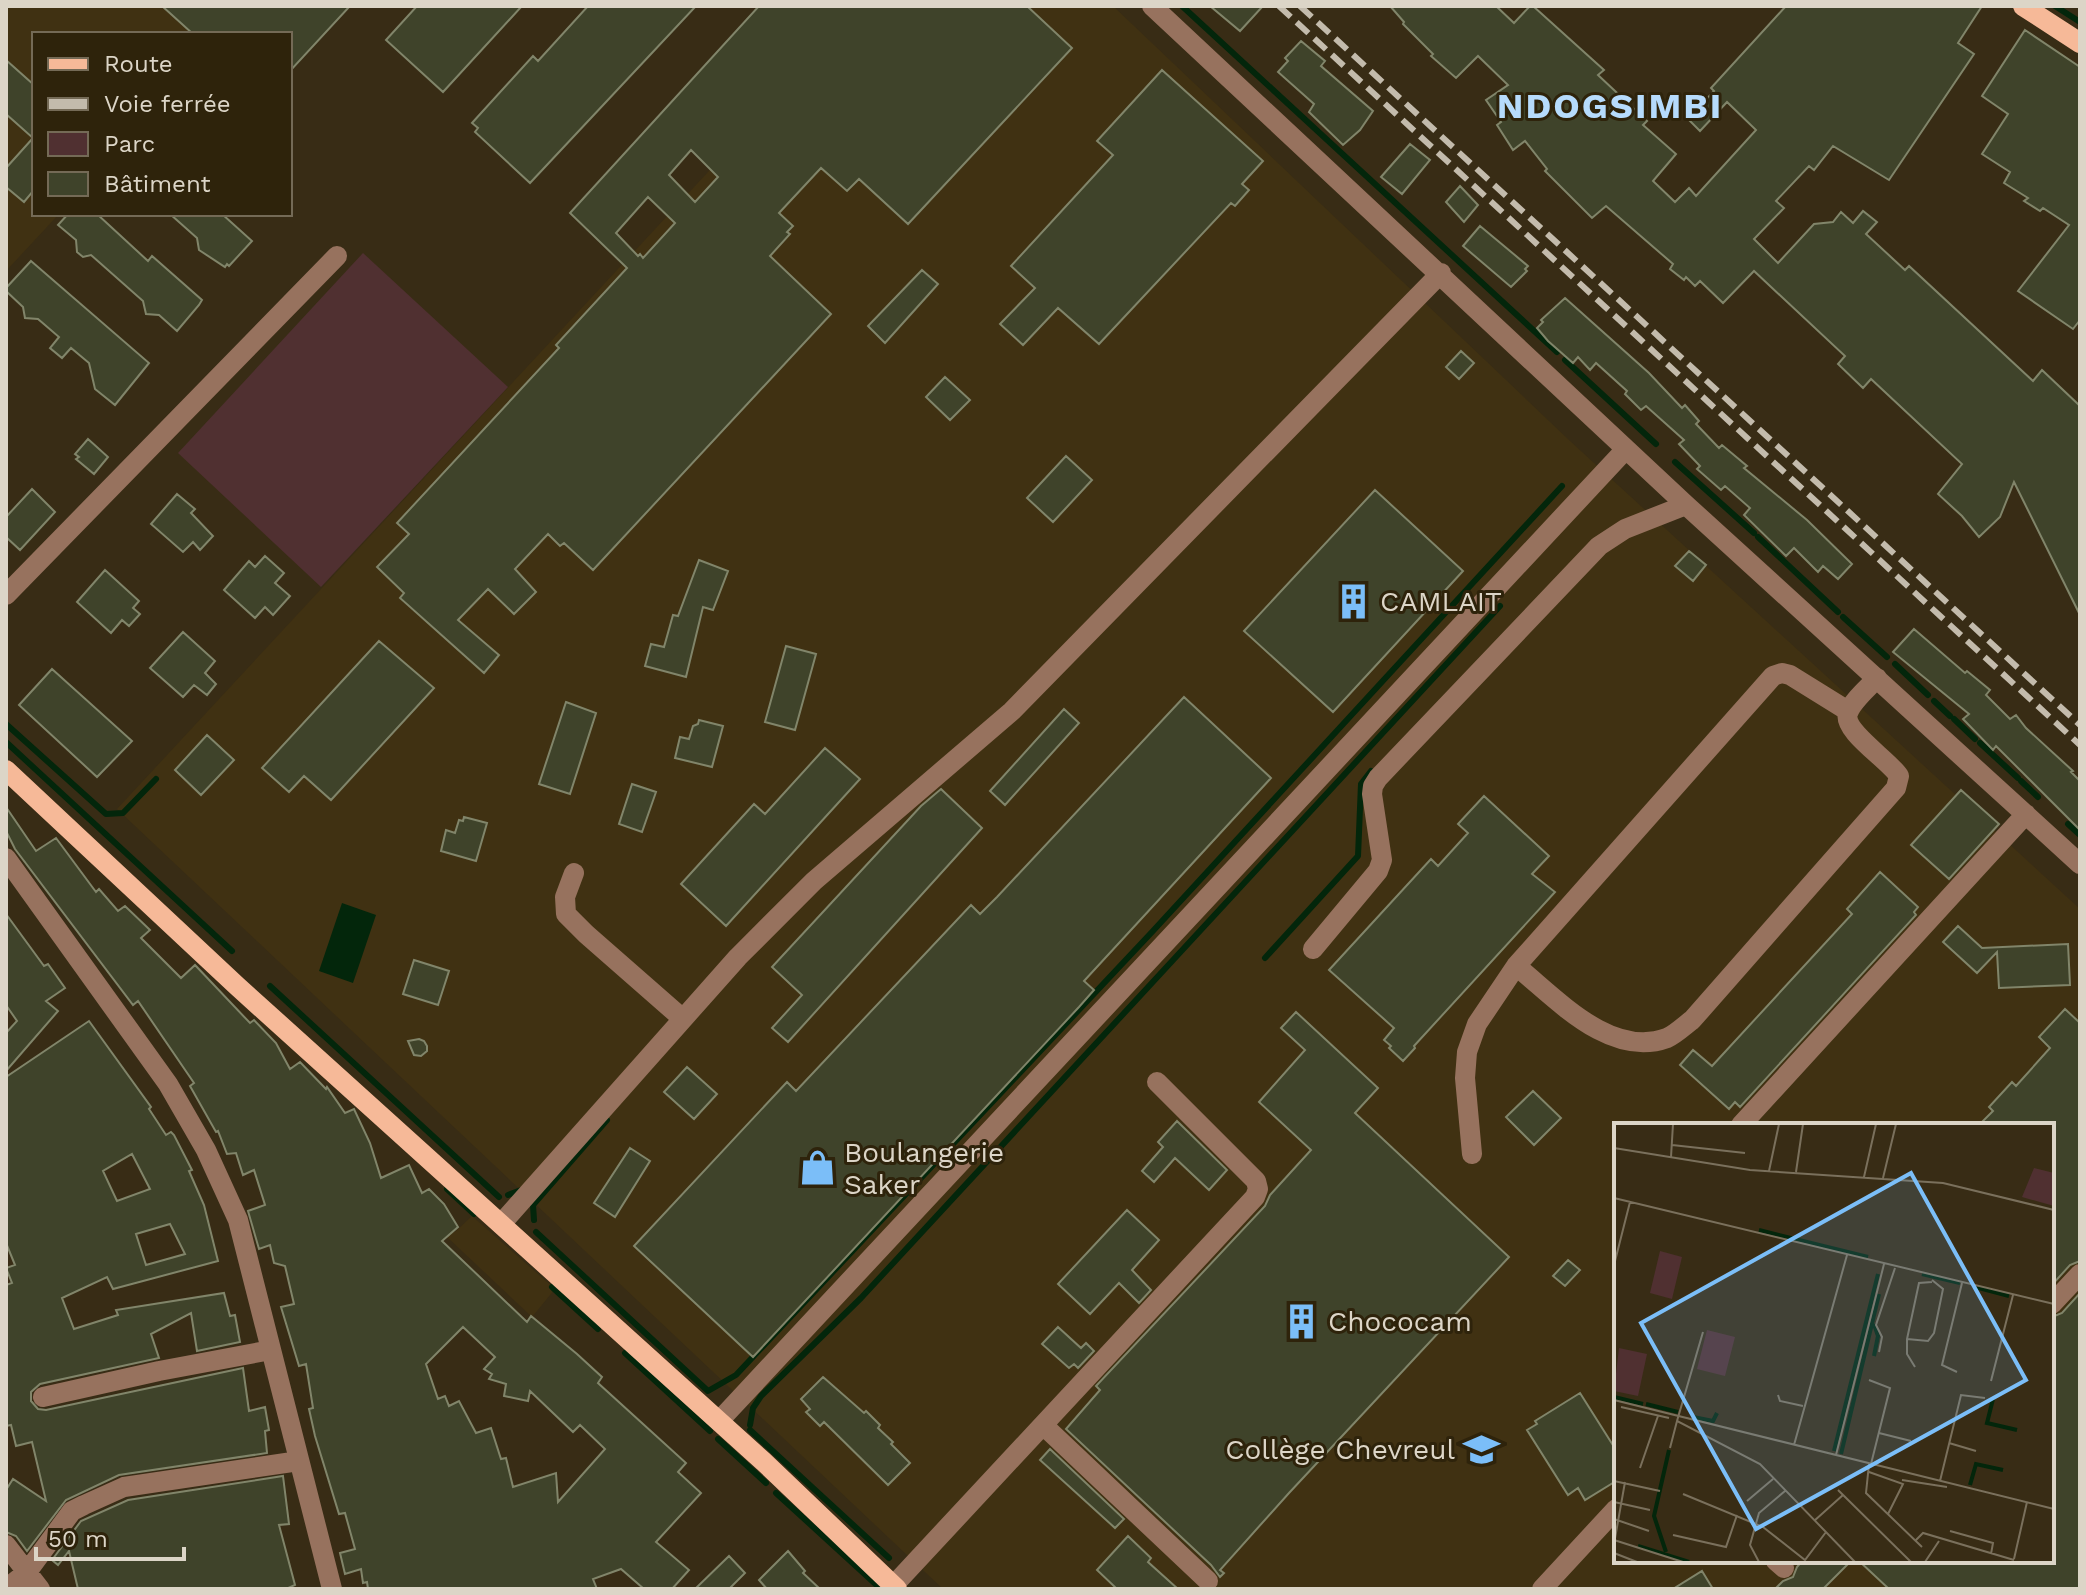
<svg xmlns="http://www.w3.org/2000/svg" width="2086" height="1595" viewBox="0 0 2086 1595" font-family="'Work Sans',sans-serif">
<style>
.built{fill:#403112;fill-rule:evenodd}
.green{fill:#503031}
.water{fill:#03260b}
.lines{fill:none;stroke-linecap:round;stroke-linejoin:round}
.stream{stroke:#03260b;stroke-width:6}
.building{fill:#3f432a;stroke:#81856a;stroke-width:2;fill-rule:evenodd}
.minor{stroke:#97725e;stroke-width:20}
.major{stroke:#f6b998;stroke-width:20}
.rail{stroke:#c3bbac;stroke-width:6;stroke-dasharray:16 8;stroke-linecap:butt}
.labels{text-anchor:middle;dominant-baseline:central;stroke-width:6;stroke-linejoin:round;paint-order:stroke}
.poi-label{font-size:28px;fill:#dcd5c7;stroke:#2e230b;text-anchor:start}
.district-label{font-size:36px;font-weight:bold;letter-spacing:2px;fill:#b6dbfc;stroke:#2e230b}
.inset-river{fill:none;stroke:#03260b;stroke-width:4}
.inset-road{fill:none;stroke:#7a705c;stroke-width:2}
.view{fill:#7bbef8;fill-opacity:0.15;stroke:#7bbef8;stroke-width:4}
.inset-edge{fill:none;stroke:#dcd5c7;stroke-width:4}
</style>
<rect width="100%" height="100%" fill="#382c15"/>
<path class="built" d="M6,6H253L227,34H34V214H59L6,271Z
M862,6H1113L1570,441L2080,909V1589H943L117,809ZM1616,1125H2052V1561H1616Z
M472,1216L555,1289L532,1317L446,1236L452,1230L455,1232Z"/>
<path class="green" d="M363,253L508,387L321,587L178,453Z"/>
<path class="water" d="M342,903L376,915L353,983L319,971Z"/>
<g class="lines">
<path class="stream" d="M1182,6L1557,352
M2055,6L2080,22
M1565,360L1656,444
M1675,462L1754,533
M1758,537L1838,612
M1843,617L1887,657
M1895,664L1928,695
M1934,701L1950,716
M1954,719L1975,739
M6,724L106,814L123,813L156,779
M6,742L232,951
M1980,743L2018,778
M2021,781L2038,797
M2068,824L2080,835
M1265,958L1358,856L1361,784L1371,771
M270,986L499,1197
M447,1189L474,1214
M508,1195L521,1190
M534,1220L533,1205L607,1120
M536,1232L708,1391L736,1375L1152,932L1562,486
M552,1287L598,1329
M625,1353L710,1431
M750,1425L753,1408L761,1396L861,1298L1500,606
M750,1430L889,1558
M718,1439L766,1483
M776,1493L881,1589"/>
</g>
<path class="building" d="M162,6H350L290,71V34H193Z
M417,6H522L443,92L386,40Z
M588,6H696L530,183L475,132L478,128L472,123L533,56L538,61Z
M759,6H1027L1072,48L908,224L859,179L847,191L821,168L779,213L793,226L787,232L790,234L770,256L831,314L593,570L564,543L560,546L548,534L515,569L536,592L514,614L488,589L458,620L499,655L484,673L400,598L404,593L377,567L409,534L397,523L559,348L556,345L627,268L570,213ZM691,150L718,177L695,202L669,175ZM648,197L675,223L643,258L640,254L638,256L616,233Z
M1210,6H1263L1240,31Z
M1390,6H1496L1514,23L1530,6H1533L1604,70L1598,75L1647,121L1643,125L1676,154L1653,181L1675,202L1689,188L1696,196L1756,130L1727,102L1700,131L1688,119L1714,91L1711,88L1786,6H1982L1958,43L1974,54L1889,180L1833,146L1814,170L1809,166L1776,201L1784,208L1754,239L1778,263L1814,224L1833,222L1841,212L1853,223L1863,211L1877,222L1866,234L1905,270L1909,266L2033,381L2042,370L2080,406V615L2014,482L2000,517L1979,537L1962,516L1938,494L1962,464L1871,379L1863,388L1838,364L1845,356L1754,271L1723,303L1700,281L1695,286L1686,277L1684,280L1670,269L1673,264L1606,206L1592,218L1545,171L1547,169L1525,141L1513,150L1497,125L1501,122L1486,100L1508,85L1478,56L1456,78L1431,56L1433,54L1403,24L1404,22Z
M2025,30L2080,67V320L2073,329L2018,291L2069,225L2043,208L2040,211L2024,201L2028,198L2004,183L2010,172L1982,154L2008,114L1982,96Z
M1301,41L1325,61L1321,66L1373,111L1360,130L1343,145L1309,112L1314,104L1278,72L1288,61L1285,58Z
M6,60L34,85V190L24,202L6,187V168L33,138L6,114Z
M1162,70L1263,161L1242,184L1249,190L1235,206L1231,203L1099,344L1058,308L1023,345L1000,324L1035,288L1011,266L1113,155L1097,141Z
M1410,144L1430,160L1402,194L1381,177Z
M1460,186L1478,205L1464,222L1446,202Z
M68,214H97L148,261L152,256L202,300L199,305L177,331L159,315L146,314L143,301L91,255L83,257L77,252L76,240L58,225Z
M170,214H222L252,241L229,266L227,264L225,267L199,250L197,238Z
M1480,226L1528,266L1525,269L1527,271L1511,287L1463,246Z
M31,261L149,363L115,405L95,389L89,363L71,348L62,358L50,348L59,337L38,319L25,318L23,307L6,291V288Z
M922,270L938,284L885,343L868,326Z
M1565,298L1649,373L1682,408L1685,405L1699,421L1696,424L1719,448L1722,445L1747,466L1744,468L1807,520L1852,564L1838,579L1823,566L1818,572L1794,548L1786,556L1744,515L1750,508L1725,486L1721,490L1697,469L1700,466L1679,444L1684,440L1646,406L1641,410L1625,394L1627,391L1596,363L1590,370L1578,357L1573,363L1548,341L1537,328L1543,322L1541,320Z
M1461,351L1474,363L1459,379L1446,367Z
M945,377L970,400L950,420L926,397Z
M88,439L108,457L94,474L76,459L79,457L75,454Z
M1066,456L1092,480L1053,522L1027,498Z
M32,489L55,512L20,550L6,537V517Z
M1375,490L1463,571L1333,712L1244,631Z
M177,494L195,509L191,513L213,536L200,550L193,542L183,552L151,524Z
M1689,551L1706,565L1693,581L1675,566Z
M265,556L284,573L275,583L290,596L273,615L265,607L255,618L224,590L249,561L255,567Z
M699,560L728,571L713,610L703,607L686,677L645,666L651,644L664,647L673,615L678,616Z
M105,570L139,601L133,608L140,614L129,626L122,620L111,633L77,602Z
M1914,629L1965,673L1967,671L1990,690L1986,695L2010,719L2016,715L2026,728L2073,771L2071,772L2080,781V830L1996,746L1993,750L1963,719L1969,714L1893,652Z
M183,632L215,661L205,673L216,684L207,695L194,685L183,697L150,668Z
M379,641L434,688L331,800L304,776L289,792L262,768Z
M786,646L816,654L795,730L765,722Z
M52,669L132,741L97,777L19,705Z
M1184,697L1271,778L1084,981L1094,990L1079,1007L753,1357L634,1246L787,1082L796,1091L971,905L980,914L997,897Z
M566,702L596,713L570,794L539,784Z
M1064,709L1079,723L1005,805L990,791Z
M699,720L723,726L712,767L675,758L680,737L689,739L693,726L698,724Z
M207,735L234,760L201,795L175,770Z
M825,748L860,779L726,926L681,884L754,804L765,814Z
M632,784L656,792L642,832L619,824Z
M941,789L982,828L788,1042L772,1028L802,995L772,967L921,806Z
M1961,790L1999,824L1949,879L1911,845Z
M1484,796L1549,856L1532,874L1555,892L1414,1046L1415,1048L1403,1061L1389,1048L1391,1046L1384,1040L1394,1028L1329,970L1431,859L1438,866L1468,833L1458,824Z
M6,807L36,851L56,838L96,892L99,889L118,911L125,906L150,930L141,938L181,978L195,965L250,1023L254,1020L276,1043L290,1069L300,1062L326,1089L327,1087L345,1113L354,1109L370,1143L381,1178L409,1165L422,1193L429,1189L444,1204L458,1227L442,1241L527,1322L531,1316L577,1354L602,1377L598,1383L686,1463L678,1472L701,1493L656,1542L689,1570L672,1589H644L621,1569L593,1579L597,1589H368L367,1582L363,1583L361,1569L345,1574L340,1553L355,1549L345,1513L339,1514L315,1436L309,1409L313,1408L306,1364L299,1366L281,1307L294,1304L285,1266L274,1263L270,1245L259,1249L248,1211L265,1205L254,1170L243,1175L236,1153L227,1154L218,1131L216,1132L190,1086L194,1083L138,1001L133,1005L15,849L6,831ZM463,1327L495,1357L484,1369L492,1374L489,1379L506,1384L504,1396L528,1401L530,1391L573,1432L580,1425L605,1449L558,1502L556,1473L513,1487L506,1458L501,1459L491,1428L476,1433L459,1401L449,1406L445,1396L438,1399L426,1364Z
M464,817L487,823L476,861L441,851L446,830L455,833L459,820L463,821Z
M1880,872L1918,907L1914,912L1916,915L1740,1107L1735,1102L1729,1109L1680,1065L1693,1050L1712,1066L1852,914L1847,909Z
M6,914L44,966L48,964L65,988L46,1001L58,1011L6,1071V1033L17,1021L6,1005Z
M1958,926L1982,948L2068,944L2070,985L1999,988L1997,952L1977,973L1943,942Z
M414,960L449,971L438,1005L403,994Z
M2065,1009L2080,1023V1261L2070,1265L2052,1285V1125H1979L1993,1111L1989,1107L2012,1082L2016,1086L2050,1048L2039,1037Z
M1296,1012L1378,1088L1355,1113L1509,1257L1289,1493L1220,1570L1224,1573L1220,1577L1211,1565L1066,1429L1100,1390L1096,1386L1265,1206L1270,1195L1311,1150L1259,1102L1305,1050L1281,1028Z
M89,1021L151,1107L149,1109L166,1135L171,1132L174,1135L192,1170L189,1171L204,1205L218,1261L113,1289L107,1277L62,1298L74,1329L118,1315L116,1310L224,1293L230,1316L235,1315L240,1342L197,1351L191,1313L151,1334L159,1358L40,1384L31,1392V1401L38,1409L46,1410L243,1368L249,1411L265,1407L269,1430L265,1431L267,1453L119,1475L66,1500L27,1551L16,1536L6,1532V1490L13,1479L46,1501L32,1442L16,1446L11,1425L6,1426V1285L12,1283L6,1268L15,1265L6,1243V1077ZM132,1154L150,1189L117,1201L103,1171ZM170,1224L185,1254L146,1265L136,1234Z
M419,1039L424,1041L427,1046V1051L421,1056L414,1055L408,1041Z
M687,1067L717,1094L694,1119L664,1092Z
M1533,1091L1561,1118L1534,1145L1506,1117Z
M1177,1121L1227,1170L1209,1190L1175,1158L1154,1182L1142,1171L1163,1147L1158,1142Z
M630,1148L650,1161L615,1217L594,1203Z
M1127,1210L1159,1240L1132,1270L1151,1290L1139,1303L1119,1283L1090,1314L1058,1284Z
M1568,1260L1580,1270L1565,1286L1553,1276Z
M2080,1293V1589H1889L1859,1561H2052V1317L2062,1313Z
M1058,1327L1081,1348L1086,1343L1094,1351L1078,1368L1074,1364L1069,1368L1042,1344Z
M823,1377L864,1413L866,1411L880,1425L878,1428L893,1442L891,1444L910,1463L888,1485L824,1422L820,1426L806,1412L810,1409L801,1399Z
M1580,1393L1616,1450V1481L1585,1500L1578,1488L1568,1495L1527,1430L1537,1424L1535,1421Z
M1050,1449L1124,1519L1115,1528L1040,1460Z
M283,1476L289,1524L279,1525L295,1585L286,1589H78L69,1551L58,1565L52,1560L81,1521L128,1500Z
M1128,1536L1151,1558L1148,1562L1178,1589H1117L1097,1570Z
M788,1551L805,1571L803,1573L820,1589H767L759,1580Z
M729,1556L745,1573L729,1589H695Z
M1802,1561H1851L1823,1589H1775L1783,1581L1793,1577L1797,1567Z
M1702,1571L1713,1589H1673Z"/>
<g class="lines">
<path class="minor" d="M1152,6L1686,505L2080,864
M6,595L337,256
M6,858L168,1084L206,1150L238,1220L332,1589
M574,873L565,897L566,914L586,934L683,1019
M1313,949L1378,871L1382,860L1372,794L1373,786L1378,778L1599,546L1625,529L1686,505
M1516,966C1556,998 1610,1059 1667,1038C1676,1034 1685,1025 1692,1020L1896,788L1899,776C1889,760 1842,731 1848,713C1852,701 1868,688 1877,678
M1741,1125L2026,814
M1472,1154L1465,1078L1467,1052L1477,1024L1516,966L1773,676L1782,673L1790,675L1848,711
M501,1224L738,957L814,881L1012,711L1441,273
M2052,1304L2080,1274
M43,1397L159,1371L271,1350
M719,1421L1626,449
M1043,1425L1208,1581
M6,1545L40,1589
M1776,1561L1784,1568
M893,1586L1255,1197L1258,1189L1256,1181L1157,1082
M6,1589L27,1572L72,1511L84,1505L124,1487L299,1461
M1542,1589L1616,1509"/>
<path class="major" d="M2023,6L2080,43
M6,770L237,986L764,1462L897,1589"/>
<path class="rail" d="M1279,6L2080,745
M1300,6L2080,725"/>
</g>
<defs>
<symbol id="building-bare" viewBox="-9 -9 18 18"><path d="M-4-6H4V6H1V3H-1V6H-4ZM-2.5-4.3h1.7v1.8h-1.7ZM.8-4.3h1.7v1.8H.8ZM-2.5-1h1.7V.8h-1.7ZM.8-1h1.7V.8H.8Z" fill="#7bbef8" stroke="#2e230b" stroke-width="2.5" paint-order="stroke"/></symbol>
<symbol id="shop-bare" viewBox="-9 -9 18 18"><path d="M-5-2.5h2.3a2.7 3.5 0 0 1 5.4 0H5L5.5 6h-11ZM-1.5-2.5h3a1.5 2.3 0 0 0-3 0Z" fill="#7bbef8" stroke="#2e230b" stroke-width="2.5" paint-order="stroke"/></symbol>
<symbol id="school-bare" viewBox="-9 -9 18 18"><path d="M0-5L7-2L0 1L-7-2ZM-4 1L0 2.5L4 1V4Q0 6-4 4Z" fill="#7bbef8" stroke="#2e230b" stroke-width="2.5" paint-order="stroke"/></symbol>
</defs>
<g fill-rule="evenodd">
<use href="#building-bare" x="1328" y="576" width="51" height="51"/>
<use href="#shop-bare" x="792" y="1142" width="51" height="51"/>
<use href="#building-bare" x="1276" y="1296" width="51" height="51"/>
<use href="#school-bare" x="1456" y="1424" width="51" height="51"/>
</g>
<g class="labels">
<g class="poi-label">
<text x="1380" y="601">CAMLAIT</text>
<text x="844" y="1152">Boulangerie<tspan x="844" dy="32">Saker</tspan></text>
<text x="1328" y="1321">Chococam</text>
<text x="1455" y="1449" text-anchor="end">Collège Chevreul</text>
</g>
<g class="district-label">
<text x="1610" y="106">NDOGSIMBI</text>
</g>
</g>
<g transform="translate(1614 1123)">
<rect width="440" height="440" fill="#382c15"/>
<path d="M420,45L440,50V83L408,74ZM46,128L68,134L58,176L36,170ZM93,207L121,214L111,253L83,246ZM5,225L33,231L24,273L0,268Z" fill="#503031"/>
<path class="inset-river" d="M145,107L254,134M308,151L346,160M361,164L395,173M260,233L264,213L260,201M0,274L29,281M379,276L373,300L403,307M32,281L64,289M79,294L99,298L103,290M220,328L264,151M227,331L265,171M356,362L362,341L389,347M24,423L75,439M52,429L40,393L55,327"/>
<path class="inset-road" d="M58,22L131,30M0,25L136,47L329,60L440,87M57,34L59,1M155,48L165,1M182,49L189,1M250,54L262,1M269,55L282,1M0,75L440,181M0,142L16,79M89,209L63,298L146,341L241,439M293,216L314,218L320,210L329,166L318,157M265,229L268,214L262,202L281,145M301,244L293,231V216L305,160L318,159M343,249L328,242L348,160M255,257L276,265L257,341M377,258L399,172M164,272L166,278L189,283M0,277L440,386M7,284L55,295M265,310L297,318M335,320L362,328M180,322L233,132M56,325L63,298M222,332L270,141M255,341L252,370L308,424M26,345L44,293M255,349L289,361L274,391M288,357L333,364M0,358L46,368M326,358L347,272L371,275M224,367L297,439M69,371L149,404L191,437L212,409M133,378L159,356M0,379L36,387M0,396L35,408M200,398L229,372M336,408L379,420L377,431M59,412L112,424L123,392M0,417L69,439M302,417L309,410L400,437M0,421L11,359M0,430L23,439M400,436L413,379M145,439L136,422L145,390L171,368M311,439L325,418"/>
<path class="view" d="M297,50L412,257L142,406L27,200Z"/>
<rect width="440" height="440" class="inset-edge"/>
</g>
<rect width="2086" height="1595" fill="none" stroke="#dcd5c7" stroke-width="16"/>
<rect x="32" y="32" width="260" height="184" fill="#2e230b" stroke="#746a56" stroke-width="2"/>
<rect x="48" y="58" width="40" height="12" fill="#f6b998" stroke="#746a56" stroke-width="2"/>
<text x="104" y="72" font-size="24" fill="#dcd5c7">Route</text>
<rect x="48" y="98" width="40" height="12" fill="#c3bbac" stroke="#746a56" stroke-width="2"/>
<text x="104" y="112" font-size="24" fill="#dcd5c7">Voie ferrée</text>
<rect x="48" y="132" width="40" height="24" fill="#503031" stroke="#746a56" stroke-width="2"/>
<text x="104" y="152" font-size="24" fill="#dcd5c7">Parc</text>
<rect x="48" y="172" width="40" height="24" fill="#3f432a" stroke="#746a56" stroke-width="2"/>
<text x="104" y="192" font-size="24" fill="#dcd5c7">Bâtiment</text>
<path d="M36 1547v12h148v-12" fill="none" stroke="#dcd5c7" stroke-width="4"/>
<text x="48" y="1547" font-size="24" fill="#dcd5c7" stroke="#2e230b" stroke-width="6" paint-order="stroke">50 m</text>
</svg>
